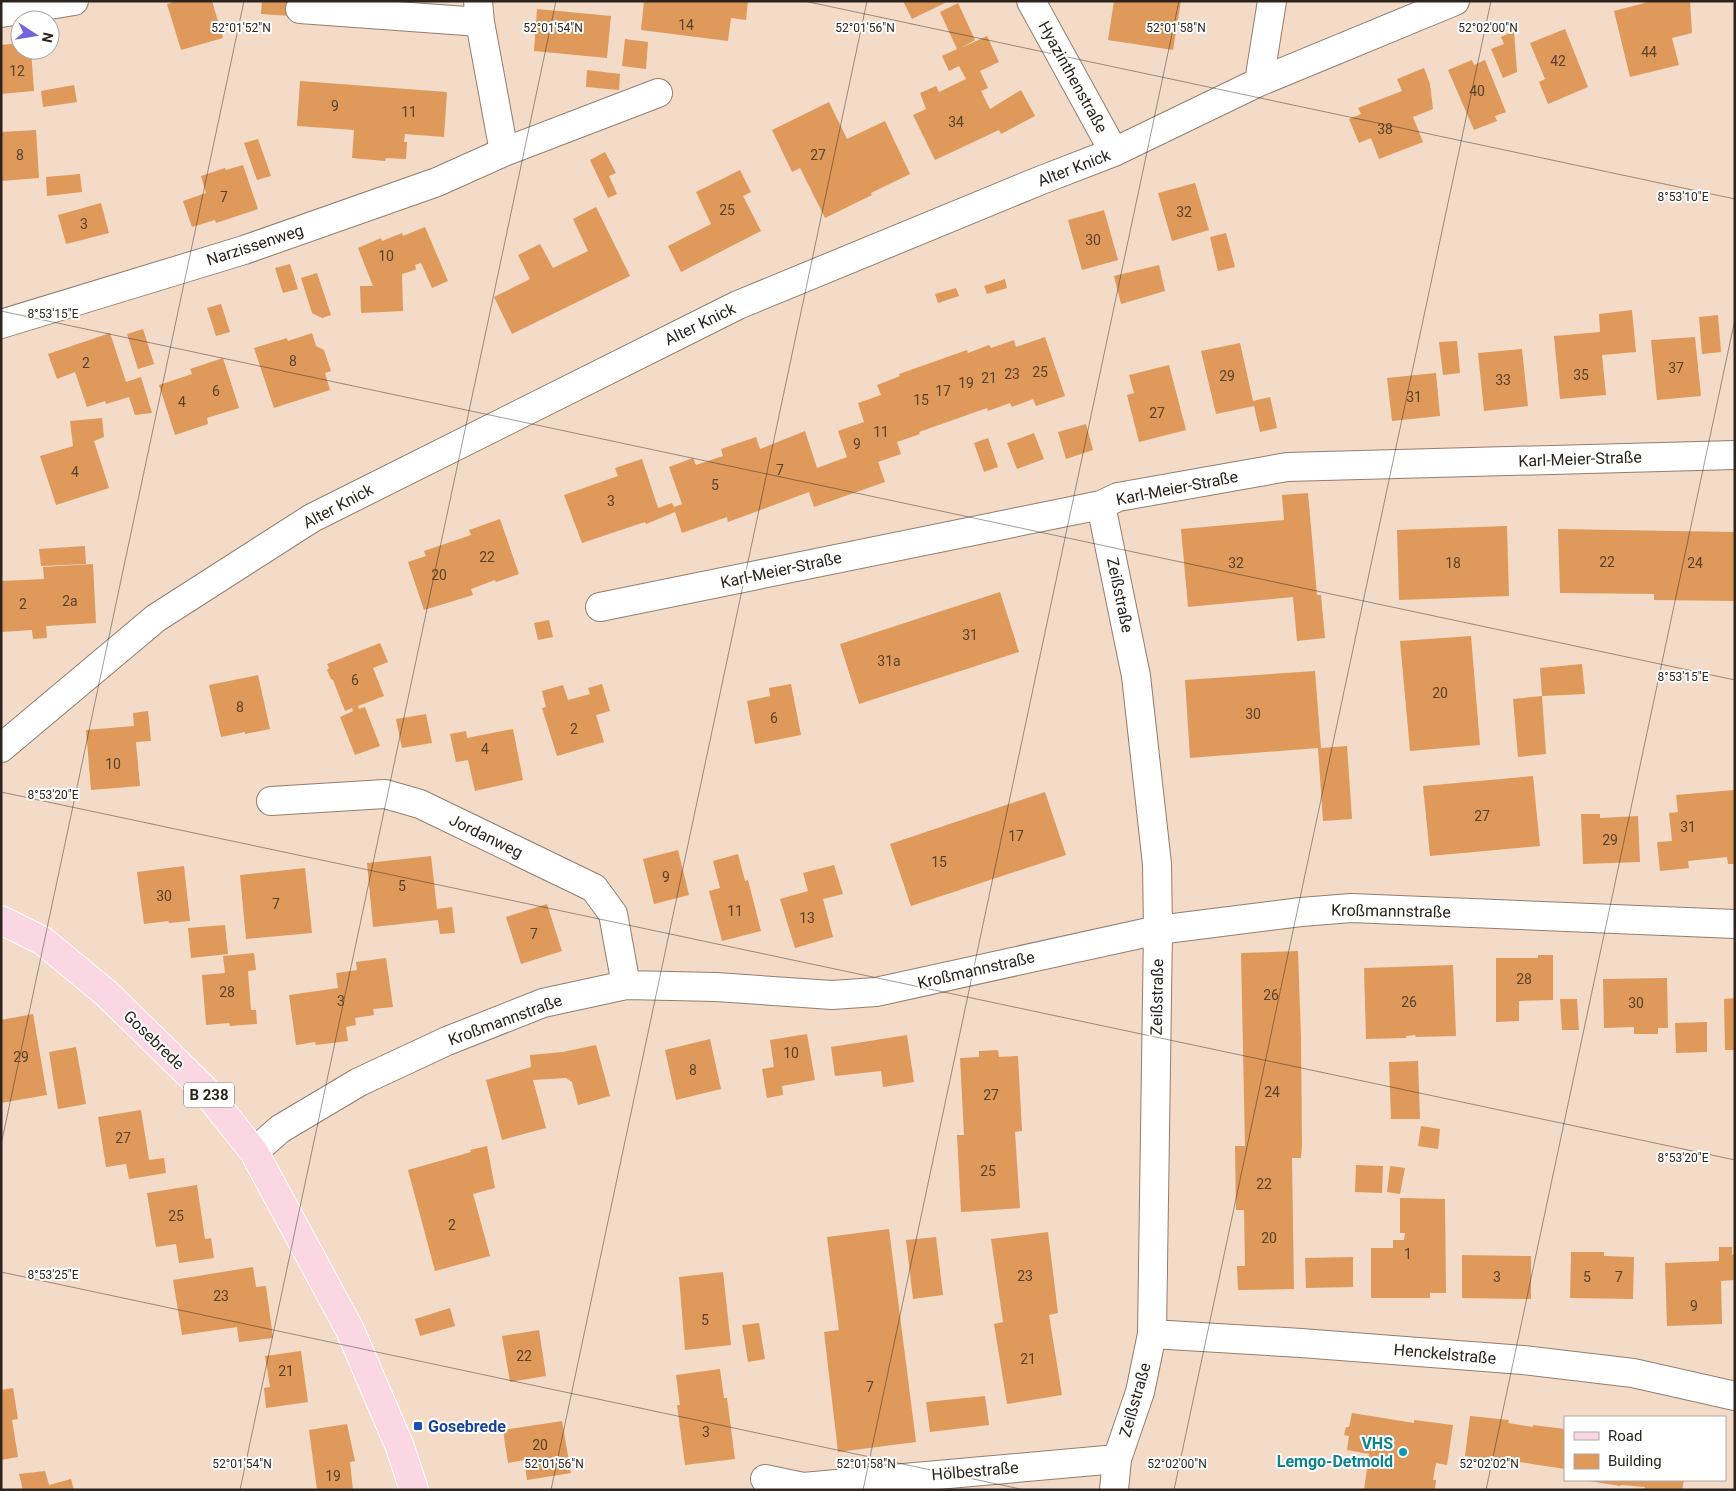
<svg xmlns="http://www.w3.org/2000/svg" width="1736" height="1491" viewBox="0 0 1736 1491" font-family="Roboto,sans-serif">
<style>
.building{fill:#de995b}
.lines{fill:none;stroke-linecap:round;stroke-linejoin:round}
.minor-casing{stroke:#937d6c;stroke-width:30}
.major-casing{stroke:#fff;stroke-width:30}
.minor{stroke:#fff;stroke-width:28}
.major{stroke:#fbd6e3;stroke-width:28}
.ticks{fill:none;stroke:#2d251d;stroke-width:1;stroke-opacity:0.45}
.transit-dot{fill:#1a4fb4;stroke:#fff;stroke-width:2}
.culture-dot{fill:#0f9aa8;stroke:#fff;stroke-width:2}
.labels{text-anchor:middle;dominant-baseline:central;stroke-width:4;stroke-linejoin:round;paint-order:stroke}
.number-label{font-size:14px;fill:#59422c}
.shield{fill:#fff;stroke:#6c6661;stroke-width:1}
.shield-label{font-size:15px;font-weight:bold;fill:#2d251d}
.street-label{font-size:16px;fill:#2d251d;stroke:#fff}
.transit-label{font-size:16px;font-weight:bold;fill:#164399;stroke:#fff;text-anchor:start}
.culture-label{font-size:16px;font-weight:bold;fill:#0d838f;stroke:#fff;text-anchor:end}
.ticks-label{font-size:12px;text-anchor:middle;fill:#2d251d;stroke:#fff;stroke-width:4;stroke-linejoin:round;paint-order:stroke}
</style>
<rect width="100%" height="100%" fill="#f3dbc8"/>
<path class="building" d="M177,1H212L223,38L181,50L167,4Z
M262,1H292L291,16L261,14Z
M644,1H748L746,20L731,18L728,41L641,30Z
M903,1H949L912,19Z
M1114,1H1181L1173,50L1108,40Z
M1652,1H1690L1692,33L1672,38L1679,65L1630,77L1614,11Z
M958,3L975,40L961,48L987,36L999,62L980,71L988,88L981,91L990,109L1021,90L1035,116L1001,134L999,130L935,160L913,115L926,109L920,93L936,86L939,92L966,79L959,66L949,71L942,56L957,49L940,12Z
M537,9L611,16L607,58L534,51Z
M1565,29L1588,87L1548,104L1539,82L1545,79L1530,43Z
M1514,31L1517,72L1503,78L1491,49L1504,44L1501,37Z
M625,39L648,42L646,69L622,66Z
M20,43V50H31L34,91L1,94V45Z
M1472,60L1474,65L1485,60L1506,112L1495,116L1497,121L1474,130L1448,70Z
M1424,68L1430,84L1433,109L1413,117L1423,142L1379,159L1371,138L1359,143L1349,119L1361,114L1358,108L1402,91L1397,79Z
M587,70L620,74L619,90L586,87Z
M300,81L447,92L444,137L405,134L404,142H407L406,159L386,158L385,161L352,158L354,130L297,126Z
M74,85L77,102L43,107L41,91Z
M829,102L847,139L885,121L910,174L871,193L872,195L825,218L800,168L792,172L772,130Z
M36,130L39,178L1,181V132Z
M258,139L271,176L257,180L244,143Z
M605,152L616,173L609,176L617,194L608,198L590,160Z
M243,165L258,209L216,223L215,220L192,227L183,201L206,193L201,176L225,168L226,170Z
M740,170L751,192L743,196L761,231L681,272L668,246L711,224L696,192Z
M80,174L82,192L47,196L46,177Z
M1195,183L1209,230L1172,241L1158,193Z
M101,203L109,233L66,244L58,215Z
M596,207L630,276L512,334L494,297L530,279L518,255L540,244L553,268L588,251L573,219Z
M1104,210L1118,260L1082,270L1068,220Z
M425,227L448,281L432,288L421,263L415,265L416,269L415,270L402,274L403,311L361,313L360,286H373L358,248L381,238L382,241L402,233L403,236Z
M1226,233L1235,267L1218,271L1210,237Z
M290,264L298,289L283,293L275,268Z
M1159,265L1165,291L1121,304L1114,276Z
M317,273L331,315L322,318L312,313L301,278Z
M1005,279L1007,288L987,294L984,286Z
M956,288L959,296L938,303L935,294Z
M221,304L230,332L216,336L207,308Z
M1632,310L1636,352L1602,355L1606,395L1560,399L1554,336L1600,332L1599,314Z
M1718,315L1721,352L1702,354L1699,317Z
M143,329L154,364L138,369L127,334Z
M110,333L126,382L141,377L152,413L135,415L129,397L106,404L105,401L87,407L75,372L57,379L48,354Z
M312,333L316,346L324,350L331,371L325,373L330,390L274,408L254,348L287,338L288,341Z
M1045,337L1065,396L1036,406L1033,399L1012,407L1010,403L988,411L987,408L919,432L920,434L897,442L901,454L878,462L885,482L814,507L809,492L728,522L727,517L682,533L675,512L646,524L645,522L582,543L564,495L618,476L615,468L642,459L658,508L672,503L674,507L682,504L669,467L693,458L696,465L723,456L721,449L756,437L760,449L805,431L817,468L847,457L838,431L864,422L858,403L881,395L877,385L900,376L899,374L967,350L968,353L989,345L991,348L1014,340L1016,347Z
M1695,337L1701,396L1657,400L1651,340Z
M1457,341L1460,373L1443,375L1439,342Z
M1240,343L1253,401L1270,397L1277,428L1260,432L1254,406L1216,414L1201,351Z
M1522,349L1528,406L1484,411L1478,353Z
M223,358L239,408L207,418L208,424L175,435L159,385L192,374L190,369Z
M1169,365L1186,430L1139,442L1127,395L1134,393L1129,375Z
M1436,373L1440,416L1392,421L1387,378Z
M102,418L104,437L94,441L109,488L56,505L40,456L73,446L70,421Z
M1086,424L1093,450L1066,459L1058,432Z
M1034,433L1044,459L1017,469L1007,443Z
M988,438L998,467L984,472L974,443Z
M1308,493L1317,595H1321L1325,638L1297,641L1293,597L1188,607L1181,529L1284,520L1282,495Z
M500,519L519,574L496,582L495,580L471,589L473,595L424,610L408,562L426,556L424,551L471,535L469,530Z
M1507,526L1509,596L1399,600L1397,530Z
M1558,529L1735,532V601L1654,600V594L1560,593Z
M85,546L86,564L41,566L39,549Z
M93,564L96,623L46,626L47,638L33,639L32,630L1,632V581L44,579L43,567Z
M1000,592L1019,652L859,704L840,644Z
M549,620L553,637L538,640L534,623Z
M1471,636L1480,745L1410,751L1400,641Z
M380,643L388,662L373,668L384,696L358,706L359,709L365,707L380,746L355,755L340,717L353,711L352,708L345,711L333,680L331,679L327,670L329,668L327,664Z
M1582,664L1585,694L1542,696L1540,668Z
M1315,671L1321,748L1347,746L1352,819L1323,821L1318,748L1190,758L1185,680Z
M258,675L270,729L245,734V732L221,737L209,685Z
M602,684L610,711L596,715L604,742L557,756L542,708L546,707L542,691L563,685L568,700L590,694L588,688Z
M791,684L801,735L755,744L747,701L770,696L769,688Z
M1542,696L1546,754L1518,757L1513,699Z
M148,711L151,741L136,742L140,786L91,790L86,730L134,726L133,713Z
M426,714L432,743L402,748L396,719Z
M513,729L523,780L475,791L468,760L456,762L450,734L466,731L467,738Z
M1533,776L1540,846L1430,856L1423,786Z
M1734,790L1735,864H1728L1727,857L1688,861L1689,868L1660,871L1657,842L1672,841L1669,813L1678,812L1676,795Z
M1045,792L1066,855L911,906L890,844Z
M1581,814H1600V818L1638,816L1640,862L1583,864Z
M678,850L689,895L654,904L643,859Z
M738,854L745,881L748,880L761,931L722,941L709,891L720,888L713,861Z
M431,856L437,909L452,907L455,933L440,934L438,920L373,927L367,863Z
M834,865L843,894L823,899L833,937L795,948L780,899L808,891L803,873Z
M184,866L190,921L169,923L168,921L144,924L137,872Z
M305,868L312,933L246,939L240,875Z
M547,904L562,951L521,964L506,917Z
M225,925L228,954L191,958L188,928Z
M1298,951L1301,1038L1302,1145L1301,1158H1292L1294,1289L1238,1290L1237,1266H1245L1244,1210H1236L1235,1146H1245L1241,953Z
M254,953L256,970L248,971L251,1010H256L257,1024L230,1026L229,1023L206,1025L202,975L225,973L223,956Z
M1538,955H1553V1000L1519,1001V1021L1496,1022V958H1538Z
M386,958L393,1007L373,1009L374,1015L355,1018L356,1025L346,1027L348,1041L316,1045L315,1042L296,1045L289,995L338,988L336,973L357,970L356,962Z
M1453,965L1456,1036L1416,1037L1415,1035L1406,1036V1038L1366,1039L1364,968Z
M1667,978L1668,1028H1658V1034H1634V1027L1604,1028L1603,979Z
M1735,998V1050H1725L1724,999Z
M1560,999H1577L1579,1030H1562Z
M33,1014L47,1095L1,1103V1020Z
M1707,1022V1052L1676,1053L1675,1023Z
M807,1034L815,1080L782,1086L783,1095L767,1098L762,1069L774,1067L770,1040Z
M907,1035L914,1082L883,1087L881,1071L835,1076L831,1047Z
M710,1039L721,1089L676,1100L665,1050Z
M596,1045L610,1096L578,1105L572,1082L566,1078L533,1080L546,1128L502,1140L486,1080L531,1067L530,1055L563,1052Z
M76,1047L86,1104L58,1109L49,1052Z
M998,1050L999,1057L1018,1056L1022,1131L1015,1132L1020,1208L961,1212L957,1135H964L960,1058L979,1057V1051Z
M1418,1061L1420,1119H1391L1389,1062Z
M141,1110L149,1160L164,1158L166,1173L129,1179L126,1164L106,1167L98,1117Z
M1421,1126L1440,1129L1438,1149L1418,1146Z
M487,1146L495,1188L473,1194L490,1256L435,1271L408,1170L471,1152L470,1150Z
M1356,1165L1383,1166L1382,1193L1355,1192Z
M1390,1166L1405,1168L1400,1194L1387,1192Z
M197,1185L205,1239L211,1238L214,1258L179,1263L176,1244L156,1247L147,1193Z
M1400,1198L1445,1199L1446,1293H1430V1298H1371V1248H1393V1240H1404L1405,1233H1400Z
M889,1229L916,1442L838,1452L824,1332L839,1330L827,1237Z
M1048,1232L1058,1313L1049,1315L1062,1395L1007,1404L994,1324L1003,1322L991,1239Z
M936,1237L943,1295L913,1299L906,1240Z
M1719,1247H1732V1255L1735,1254V1280L1721,1281L1722,1324L1667,1326L1665,1263L1719,1261Z
M1571,1252H1604V1256L1634,1257L1633,1299L1570,1298Z
M1462,1255L1531,1256V1299L1462,1298Z
M1353,1257V1287L1306,1288L1305,1258Z
M253,1267L256,1287L266,1286L273,1338L239,1342L237,1327L182,1335L173,1280Z
M723,1272L731,1345L685,1350L679,1277Z
M450,1308L455,1326L420,1336L415,1319Z
M759,1323L765,1359L748,1362L742,1325Z
M539,1330L546,1376L510,1382L502,1336Z
M301,1351L308,1402L266,1408L264,1388L270,1387L265,1356Z
M720,1369L724,1398H727L735,1459L685,1465L677,1405H680L676,1375Z
M13,1388L18,1419L12,1420L18,1457L1,1460V1390Z
M985,1396L989,1425L930,1432L926,1402Z
M1352,1413L1414,1423V1420L1453,1425L1447,1465L1436,1463L1433,1480H1436L1435,1490H1364L1369,1454L1347,1450L1349,1436L1344,1435L1346,1427H1349Z
M1470,1416L1509,1420L1508,1423L1533,1427V1425L1565,1429V1469L1506,1460L1505,1461L1465,1456Z
M562,1421L571,1473L527,1480L524,1460L508,1463L503,1430Z
M347,1424L355,1461L350,1462L353,1490H317L309,1430Z
M45,1471L49,1485L71,1479L74,1490H23L19,1474Z
M1583,1480H1684L1682,1490H1652L1644,1489L1645,1487L1621,1485L1620,1486Z"/>
<g class="lines">
<defs>
<path id="minor" d="M1031,1L1114,152
M300,9L480,22
M1,13L74,1
M1259,82L1272,1
M504,152L658,93
M1,324L244,250L437,182L504,152L480,22L478,1
M1101,505L1136,676L1157,864L1158,930L1152,1334L1140,1392L1117,1459L1114,1490
M600,607L1101,505L1118,497L1287,467L1735,455
M1,748L156,618L312,518L738,305L1039,181L1114,152L1259,82L1455,1
M271,801L385,794L420,804L594,888L613,914L626,985
M254,1152L280,1129L359,1082L447,1041L543,1003L626,985L716,987L832,995L876,992L1158,930L1301,912L1351,908L1735,924
M1152,1334L1301,1343L1523,1360L1633,1373L1735,1396
M765,1479L803,1487V1490
M803,1487L1117,1459"/>
<path id="major" d="M1,920L43,941L106,993L204,1089L254,1152L350,1330L400,1447L414,1490"/>
</defs>
<use href="#minor" class="minor-casing"/>
<use href="#major" class="major-casing"/>
<use href="#minor" class="minor"/>
<use href="#major" class="major"/>
</g>
<path class="ticks" d="M804,1L1735,199M1,311L1735,680M1,792L1735,1160M1,1145L244,1M1,1272L1025,1490M240,1490L556,1M551,1490L867,1M863,1490L1179,1M1174,1490L1491,1M1486,1490L1735,319"/>
<rect class="transit-dot" x="413" y="1421" width="10" height="10" rx="2.5"/>
<circle class="culture-dot" cx="1403" cy="1452" r="5"/>
<g class="labels">
<g class="number-label">
<text x="686" y="25">14</text>
<text x="1649" y="52">44</text>
<text x="1558" y="61">42</text>
<text x="17" y="71">12</text>
<text x="1477" y="91">40</text>
<text x="335" y="106">9</text>
<text x="409" y="112">11</text>
<text x="956" y="122">34</text>
<text x="1385" y="129">38</text>
<text x="20" y="155">8</text>
<text x="818" y="155">27</text>
<text x="224" y="197">7</text>
<text x="727" y="210">25</text>
<text x="1184" y="212">32</text>
<text x="84" y="224">3</text>
<text x="1093" y="240">30</text>
<text x="386" y="256">10</text>
<text x="293" y="361">8</text>
<text x="86" y="363">2</text>
<text x="1676" y="368">37</text>
<text x="1040" y="372">25</text>
<text x="1012" y="374">23</text>
<text x="1581" y="375">35</text>
<text x="1227" y="376">29</text>
<text x="989" y="378">21</text>
<text x="1503" y="380">33</text>
<text x="966" y="383">19</text>
<text x="216" y="391">6</text>
<text x="943" y="391">17</text>
<text x="1414" y="397">31</text>
<text x="921" y="400">15</text>
<text x="182" y="402">4</text>
<text x="1157" y="413">27</text>
<text x="881" y="432">11</text>
<text x="857" y="444">9</text>
<text x="780" y="470">7</text>
<text x="75" y="472">4</text>
<text x="715" y="485">5</text>
<text x="611" y="501">3</text>
<text x="487" y="557">22</text>
<text x="1607" y="562">22</text>
<text x="1236" y="563">32</text>
<text x="1453" y="563">18</text>
<text x="1695" y="563">24</text>
<text x="439" y="575">20</text>
<text x="70" y="601">2a</text>
<text x="23" y="604">2</text>
<text x="970" y="635">31</text>
<text x="889" y="661">31a</text>
<text x="355" y="680">6</text>
<text x="1440" y="693">20</text>
<text x="240" y="707">8</text>
<text x="1253" y="714">30</text>
<text x="774" y="718">6</text>
<text x="574" y="729">2</text>
<text x="485" y="749">4</text>
<text x="113" y="764">10</text>
<text x="1482" y="816">27</text>
<text x="1688" y="827">31</text>
<text x="1016" y="836">17</text>
<text x="1610" y="840">29</text>
<text x="939" y="862">15</text>
<text x="666" y="877">9</text>
<text x="402" y="886">5</text>
<text x="164" y="896">30</text>
<text x="276" y="904">7</text>
<text x="735" y="911">11</text>
<text x="807" y="918">13</text>
<text x="534" y="934">7</text>
<text x="1524" y="979">28</text>
<text x="227" y="992">28</text>
<text x="1271" y="995">26</text>
<text x="341" y="1001">3</text>
<text x="1409" y="1002">26</text>
<text x="1636" y="1003">30</text>
<text x="791" y="1053">10</text>
<text x="21" y="1057">29</text>
<text x="693" y="1070">8</text>
<text x="1272" y="1092">24</text>
<text x="991" y="1095">27</text>
<text x="123" y="1138">27</text>
<text x="988" y="1171">25</text>
<text x="1264" y="1184">22</text>
<text x="176" y="1216">25</text>
<text x="452" y="1225">2</text>
<text x="1269" y="1238">20</text>
<text x="1408" y="1254">1</text>
<text x="1025" y="1276">23</text>
<text x="1497" y="1277">3</text>
<text x="1587" y="1277">5</text>
<text x="1619" y="1277">7</text>
<text x="221" y="1296">23</text>
<text x="1694" y="1306">9</text>
<text x="705" y="1320">5</text>
<text x="524" y="1356">22</text>
<text x="1028" y="1359">21</text>
<text x="286" y="1371">21</text>
<text x="870" y="1387">7</text>
<text x="706" y="1432">3</text>
<text x="540" y="1445">20</text>
<text x="333" y="1476">19</text>
</g>
<rect class="shield" x="184" y="1082.5" width="50" height="25" rx="4"/>
<g class="shield-label">
<text x="209" y="1095">B 238</text>
</g>
<g class="street-label">
<text transform="translate(1073 77) rotate(61)">Hyazinthenstraße</text>
<text transform="translate(1074 168) rotate(-21)">Alter Knick</text>
<text transform="translate(255 245) rotate(-18)">Narzissenweg</text>
<text transform="translate(700 324) rotate(-26)">Alter Knick</text>
<text transform="translate(1580 459) rotate(-2)">Karl-Meier-Straße</text>
<text transform="translate(1177 488) rotate(-11)">Karl-Meier-Straße</text>
<text transform="translate(338 506) rotate(-28)">Alter Knick</text>
<text transform="translate(781 570) rotate(-12)">Karl-Meier-Straße</text>
<text transform="translate(1120 595) rotate(78)">Zeißstraße</text>
<text transform="translate(486 836) rotate(26)">Jordanweg</text>
<text transform="translate(1391 911) rotate(1)">Kroßmannstraße</text>
<text transform="translate(976 970) rotate(-13)">Kroßmannstraße</text>
<text transform="translate(1157 997) rotate(-89)">Zeißstraße</text>
<text transform="translate(505 1020) rotate(-20)">Kroßmannstraße</text>
<text transform="translate(154 1040) rotate(44)">Gosebrede</text>
<text transform="translate(1445 1354) rotate(5)">Henckelstraße</text>
<text transform="translate(1135 1400) rotate(-74)">Zeißstraße</text>
<text transform="translate(975 1471) rotate(-5)">Hölbestraße</text>
</g>
<g class="transit-label">
<text x="428" y="1426">Gosebrede</text>
</g>
<g class="culture-label">
<text x="1393" y="1443">VHS<tspan x="1393" dy="18">Lemgo-Detmold</tspan></text>
</g>
</g>
<g class="ticks-label">
<text x="241" y="32">52°01'52"N</text>
<text x="553" y="32">52°01'54"N</text>
<text x="865" y="32">52°01'56"N</text>
<text x="1176" y="32">52°01'58"N</text>
<text x="1488" y="32">52°02'00"N</text>
<text x="1683" y="201">8°53'10"E</text>
<text x="53" y="318">8°53'15"E</text>
<text x="1683" y="681">8°53'15"E</text>
<text x="53" y="799">8°53'20"E</text>
<text x="1683" y="1162">8°53'20"E</text>
<text x="53" y="1279">8°53'25"E</text>
<text x="242" y="1468">52°01'54"N</text>
<text x="554" y="1468">52°01'56"N</text>
<text x="866" y="1468">52°01'58"N</text>
<text x="1177" y="1468">52°02'00"N</text>
<text x="1489" y="1468">52°02'02"N</text>
</g>
<rect width="1736" height="1491" fill="none" stroke="#2d251d" stroke-width="5"/>
<rect x="1564" y="1416" width="162" height="65" fill="#ffffff" stroke="#aba8a5"/>
<rect x="1574" y="1432" width="25" height="8" fill="#fbd6e3" stroke="#aba8a5"/>
<text x="1608" y="1441" font-size="15" fill="#2d251d">Road</text>
<rect x="1574" y="1454" width="25" height="15" fill="#de995b" stroke="#aba8a5"/>
<text x="1608" y="1466" font-size="15" fill="#2d251d">Building</text>
<g transform="translate(35 35) rotate(102)"><circle r="24" fill="#ffffff" stroke="#aba8a5"/>
<path d="M0-4L9 19L0 12L-9 19Z" fill="#7264df"/>
<text y="-8" font-size="14" font-weight="bold" text-anchor="middle" fill="#2d251d">N</text>
</g>
</svg>
